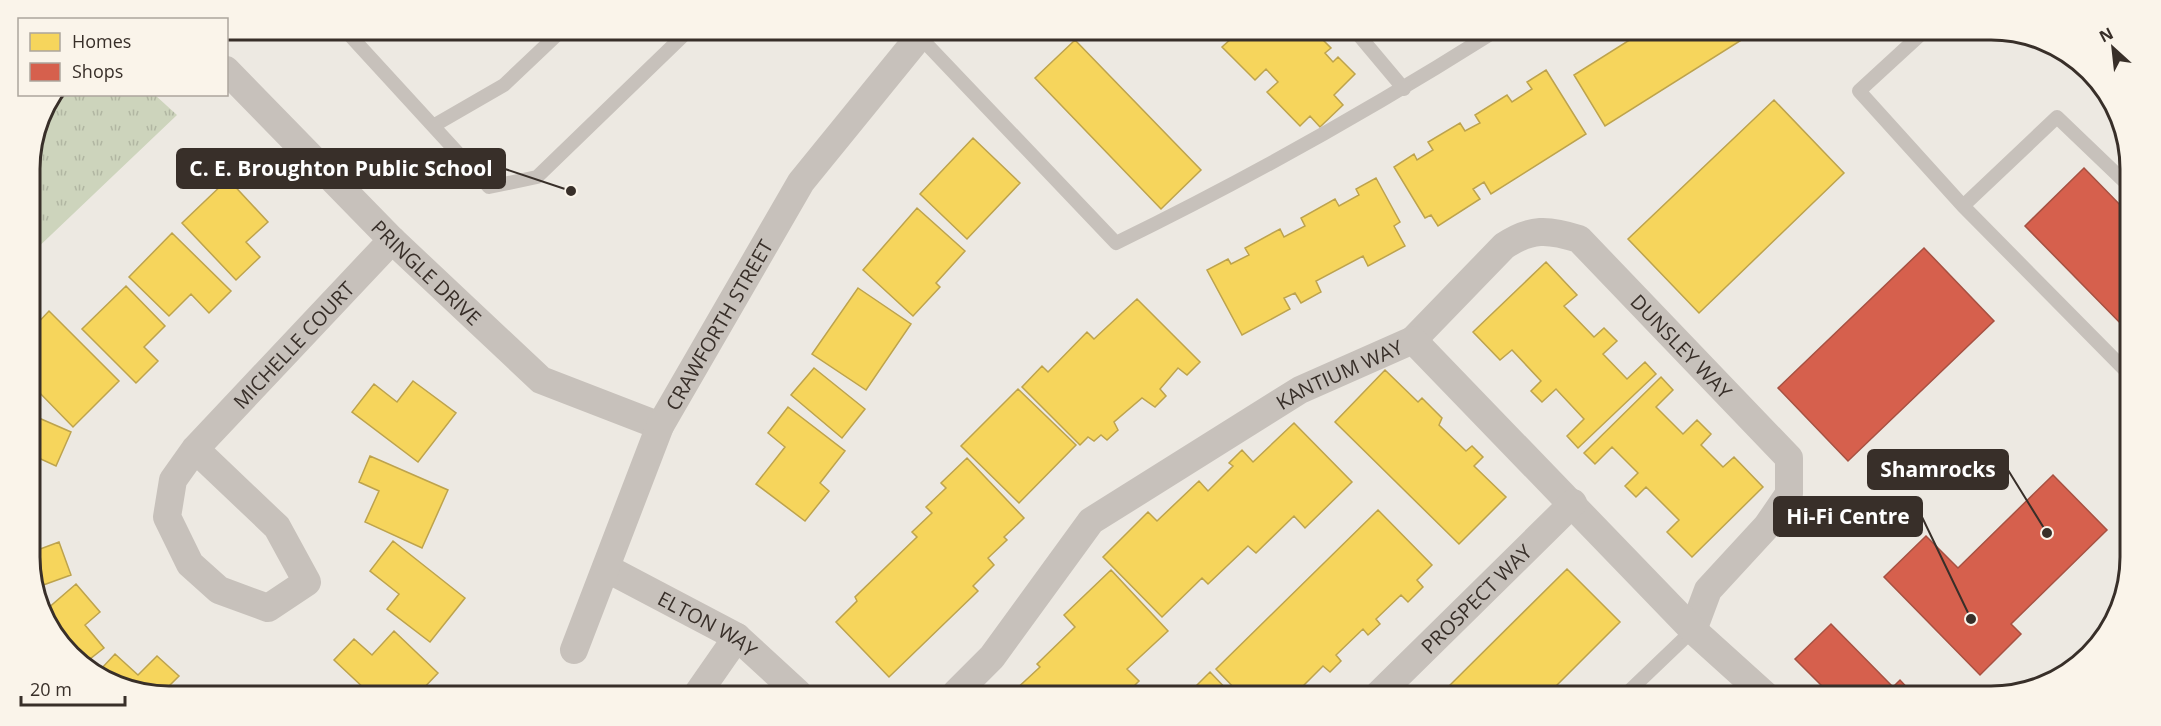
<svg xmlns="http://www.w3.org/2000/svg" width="2161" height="726" viewBox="0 0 2161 726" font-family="'Open Sans',sans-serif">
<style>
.park{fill:url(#park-tufts)}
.homes{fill:#f6d55c;stroke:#bda34d;stroke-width:1.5}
.shops{fill:#d6604d;stroke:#a75142;stroke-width:1.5}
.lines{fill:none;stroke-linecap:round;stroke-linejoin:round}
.service{stroke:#c7c1bb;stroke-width:14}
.minor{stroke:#c7c1bb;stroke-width:28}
.labels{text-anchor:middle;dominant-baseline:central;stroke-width:6;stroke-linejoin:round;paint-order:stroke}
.street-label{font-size:20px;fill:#382f29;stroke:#faf4ea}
.rim{fill:none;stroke:#382f29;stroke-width:3}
.leader{fill:none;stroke:#382f29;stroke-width:2}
.callout-dot{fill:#382f29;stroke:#faf4ea;stroke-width:2}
.callout{fill:#382f29;stroke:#382f29;stroke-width:2}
.callout-label{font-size:21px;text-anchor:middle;font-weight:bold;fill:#fff}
</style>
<defs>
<pattern id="park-tufts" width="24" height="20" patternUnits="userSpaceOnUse" patternTransform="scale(1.5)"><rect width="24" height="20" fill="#cdd4bc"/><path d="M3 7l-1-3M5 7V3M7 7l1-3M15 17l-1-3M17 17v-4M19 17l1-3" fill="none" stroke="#b1b6a2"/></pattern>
</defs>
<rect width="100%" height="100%" fill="#ede9e2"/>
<path class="park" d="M54,95H155L177,115L31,254C31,202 22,139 54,95Z"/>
<path class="homes" d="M1230,33H1316L1331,48L1325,53L1333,62L1338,57L1355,74L1334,95L1343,105L1320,127L1310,116L1300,126L1267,92L1278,82L1266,69L1255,80L1222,47L1234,36Z
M1639,34H1751L1605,126L1574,75Z
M1075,40L1201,170L1161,209L1035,78Z
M1546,70L1586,134L1491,194L1484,182L1473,189L1480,199L1438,226L1431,215L1425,218L1394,167L1414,154L1417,160L1433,150L1428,142L1460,123L1465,131L1480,123L1475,115L1507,95L1512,102L1532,89L1527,82Z
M1774,100L1844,173L1699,313L1628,239Z
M973,138L1020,183L967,239L920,194Z
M1376,178L1400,222L1394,226L1405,246L1368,266L1363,256L1316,281L1321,292L1301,303L1295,293L1284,298L1290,309L1242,335L1207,270L1228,259L1231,264L1249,255L1245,248L1280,229L1284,237L1305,226L1301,218L1335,199L1339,206L1359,195L1356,189Z
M228,179L268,222L246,242L260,257L236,280L182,223Z
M917,208L965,251L936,283L940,287L913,316L863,270Z
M172,233L231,291L209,313L191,294L169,316L129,277Z
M1546,262L1577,295L1564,306L1594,337L1604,328L1617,341L1603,354L1627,379L1645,362L1656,374L1578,448L1567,436L1584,419L1556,389L1542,402L1531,391L1541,381L1512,350L1500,360L1473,332Z
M126,286L165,326L144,347L158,361L136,383L82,329Z
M858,288L911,324L866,390L812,354Z
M1137,299L1200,362L1187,375L1178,368L1160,389L1166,396L1155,407L1142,398L1114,422L1118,430L1107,440L1101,435L1094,441L1088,437L1080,445L1022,387L1042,366L1048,372L1087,332L1094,339Z
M49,311L119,381L73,427L32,385L31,358L38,352L31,345V330Z
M814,368L865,409L842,438L791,395Z
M1385,370L1418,402L1422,398L1442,418L1439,425L1466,451L1472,446L1483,457L1474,466L1506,497L1459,544L1335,422Z
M1661,377L1673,390L1656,407L1683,434L1697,420L1711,434L1701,445L1723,467L1734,457L1763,487L1692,557L1667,532L1679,520L1646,487L1636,497L1625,486L1638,473L1612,447L1595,464L1584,453Z
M413,381L456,413L418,462L352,412L374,384L397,402Z
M1018,389L1076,445L1019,503L961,446Z
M788,407L845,451L820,483L829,491L805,521L756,484L785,447L768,433Z
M32,415L71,432L56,466L32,455Z
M1294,423L1352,482L1305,528L1294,516L1256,553L1248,546L1208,584L1202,578L1162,617L1103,557L1148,512L1157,521L1199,481L1208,491L1233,466L1229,463L1242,450L1253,462Z
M370,456L448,490L422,548L365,522L379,491L359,482Z
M967,458L1024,518L1004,537L1007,540L988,558L994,565L973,586L978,591L889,677L836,622L857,601L855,597L917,537L912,532L932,513L926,507L946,488L941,483Z
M1378,510L1432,565L1417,580L1423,587L1408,602L1401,595L1376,619L1380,624L1368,635L1363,629L1336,655L1341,661L1330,672L1323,666L1295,694H1240L1216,669Z
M393,541L465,598L430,642L387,609L399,594L370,571Z
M59,542L71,575L35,588L33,583L32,552Z
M1567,569L1620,622L1547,695L1441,694Z
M1111,570L1168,631L1127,669L1139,681L1126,694L1012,693L1040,667L1037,664L1075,627L1064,615Z
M76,584L100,612L85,625L104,648L86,662L65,649L46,610Z
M394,631L438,673L420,692H368L334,660L354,639L372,655Z
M115,654L138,675L157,656L179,676L164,691H133L100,670Z
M1210,672L1231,694H1188Z"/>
<path class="shops" d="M2084,168L2128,213L2127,330L2025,226Z
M1924,248L1994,321L1848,461L1778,388Z
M2053,475L2107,530L2011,624L2021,634L1980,675L1884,577L1926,536L1958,568Z
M1831,624L1893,687L1900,680L1914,695H1831L1795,659Z"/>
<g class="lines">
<path class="service" d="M345,30L489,187L537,177L688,31
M1357,33L1404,89
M918,35L1116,243C1245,180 1370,110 1492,33
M1920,35L1859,91L1963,206
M433,126L504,85L561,31
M2127,372L1963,206L2057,117L2128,185
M1625,695L1693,630"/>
<g class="minor">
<path id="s1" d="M226,70L392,240L541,380L660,426"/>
<path id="s2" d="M1413,340L1504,246C1531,228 1548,229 1579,239L1789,458V494L1767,526L1708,590L1693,630"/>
<path id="s3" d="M195,449L277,527L307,582L268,608L219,590L190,564L167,517L173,480L195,449L392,240"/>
<path id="s4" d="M606,568L737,637L798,693"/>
<path id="s5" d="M574,650L660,426L801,182L923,32"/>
<path d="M698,693L737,637"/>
<path id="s6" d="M956,693L992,657L1091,521L1300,390L1413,340L1693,630L1765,695"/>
<path id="s7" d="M1379,694L1573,503"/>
</g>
</g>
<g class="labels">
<g class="street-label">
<text stroke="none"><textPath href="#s1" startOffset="285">PRINGLE DRIVE</textPath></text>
<text stroke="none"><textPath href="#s5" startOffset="357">CRAWFORTH STREET</textPath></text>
<text stroke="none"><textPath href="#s3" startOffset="585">MICHELLE COURT</textPath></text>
<text stroke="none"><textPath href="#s2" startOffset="358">DUNSLEY WAY</textPath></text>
<text stroke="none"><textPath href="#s6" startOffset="508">KANTIUM WAY</textPath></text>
<text stroke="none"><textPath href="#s7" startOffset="136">PROSPECT WAY</textPath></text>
<text stroke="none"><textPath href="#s4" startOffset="116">ELTON WAY</textPath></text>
</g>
</g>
<path d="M0 0H2161V726H0ZM169 40H1991A129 129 0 0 1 2120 169V557A129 129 0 0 1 1991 686H169A129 129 0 0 1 40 557V169A129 129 0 0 1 169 40Z" fill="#faf4ea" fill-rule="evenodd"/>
<path class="rim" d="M169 40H1991A129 129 0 0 1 2120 169V557A129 129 0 0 1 1991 686H169A129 129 0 0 1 40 557V169A129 129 0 0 1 169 40Z"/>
<path class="leader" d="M571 191L505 169M2047 533L2008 470M1971 619L1922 517"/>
<g class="callout-dot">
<circle cx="571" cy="191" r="6"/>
<circle cx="2047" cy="533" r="6"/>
<circle cx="1971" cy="619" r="6"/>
</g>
<g class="callout">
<rect x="177" y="149" width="328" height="39" rx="6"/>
<rect x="1868" y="450" width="140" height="39" rx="6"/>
<rect x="1774" y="497" width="148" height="39" rx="6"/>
</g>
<g class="callout-label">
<text x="341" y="176">C. E. Broughton Public School</text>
<text x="1938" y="477">Shamrocks</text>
<text x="1848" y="524">Hi-Fi Centre</text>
</g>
<rect x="18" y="18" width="210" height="78" fill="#faf4ea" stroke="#aca59d" stroke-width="1.5"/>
<rect x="30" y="33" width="30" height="18" fill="#f6d55c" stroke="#aca59d" stroke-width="1.5"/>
<text x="72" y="48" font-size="18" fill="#382f29">Homes</text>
<rect x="30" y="63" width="30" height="18" fill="#d6604d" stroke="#aca59d" stroke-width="1.5"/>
<text x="72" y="78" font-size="18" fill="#382f29">Shops</text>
<g transform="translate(2113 48) rotate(333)" stroke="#faf4ea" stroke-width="4.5" paint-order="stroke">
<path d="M0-4.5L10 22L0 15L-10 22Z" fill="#382f29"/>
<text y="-9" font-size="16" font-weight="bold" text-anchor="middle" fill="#382f29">N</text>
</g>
<path d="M21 696v9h104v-9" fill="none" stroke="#382f29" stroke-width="3"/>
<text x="30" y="696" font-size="18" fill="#382f29" stroke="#faf4ea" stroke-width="4.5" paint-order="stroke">20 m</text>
</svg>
